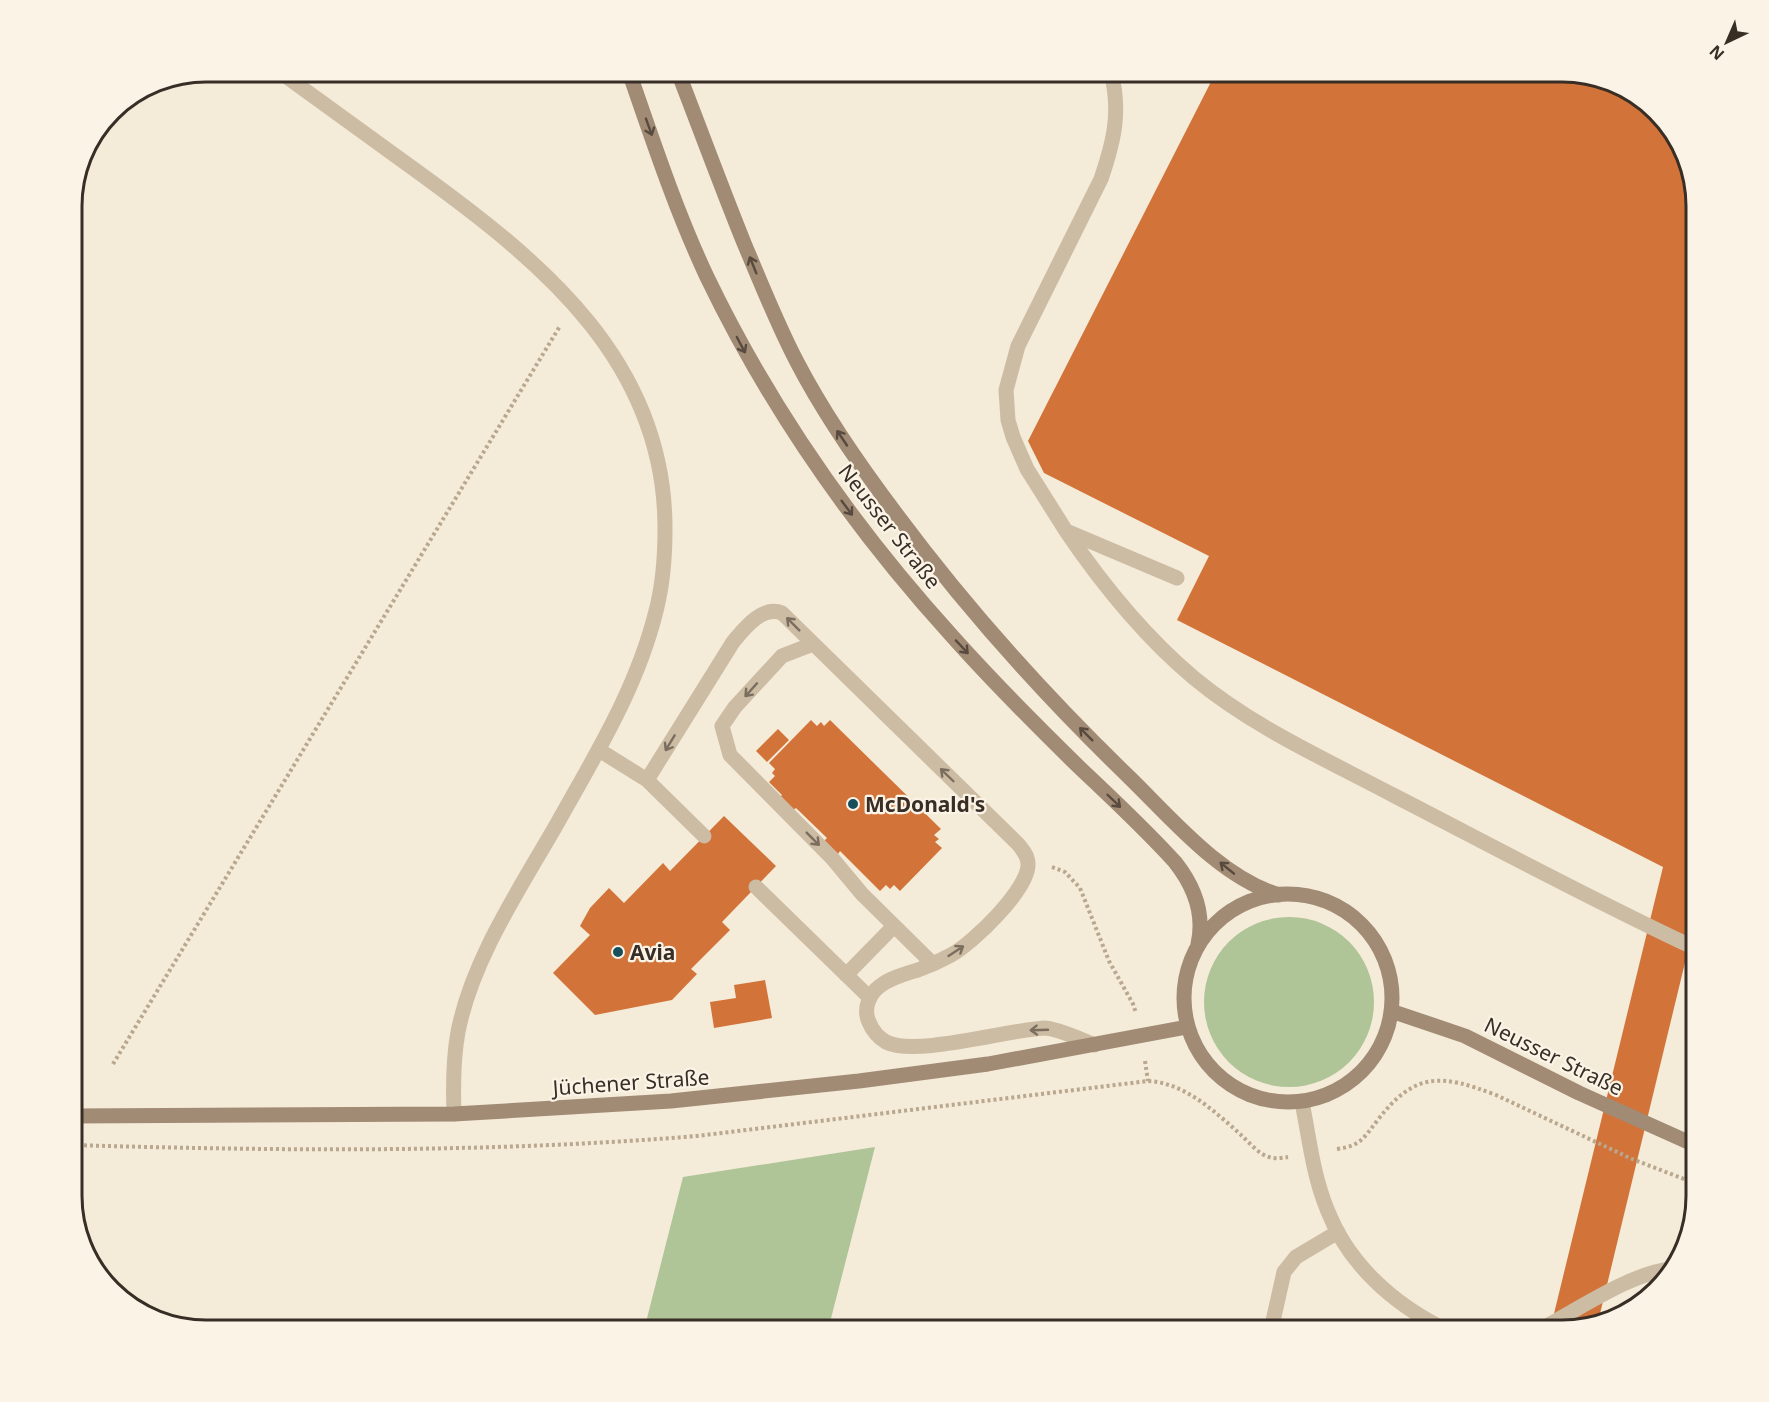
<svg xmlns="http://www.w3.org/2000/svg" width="1769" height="1402" viewBox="0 0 1769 1402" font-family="'Noto Sans',sans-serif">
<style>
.green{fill:#afc497}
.building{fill:#d27439}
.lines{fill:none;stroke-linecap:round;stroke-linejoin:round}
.path{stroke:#b9a78e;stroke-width:4;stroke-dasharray:3 3;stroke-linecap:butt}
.lane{stroke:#cdbca4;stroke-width:15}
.street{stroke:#cdbca4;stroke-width:15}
.secondary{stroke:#a18b75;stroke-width:15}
.oneway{stroke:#584a3e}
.oneway2{stroke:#7b6e5f}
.poi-dot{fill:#174f5d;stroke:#fbf4e6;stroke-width:2}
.labels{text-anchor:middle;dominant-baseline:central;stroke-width:4.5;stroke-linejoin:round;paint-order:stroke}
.street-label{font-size:21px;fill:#382e26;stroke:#fbf4e6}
.poi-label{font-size:21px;font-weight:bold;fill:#382e26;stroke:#fbf4e6;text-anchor:start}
.rim{fill:none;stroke:#382e26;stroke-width:3}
</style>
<rect width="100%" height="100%" fill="#f4ebd9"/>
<path class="green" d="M1204 1002a85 85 0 1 1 170 0a85 85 0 1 1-170 0Z
M875,1147L828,1330H644L683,1177Z"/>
<path class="building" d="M1216,72H1563L1614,82L1651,105L1683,147L1697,206V913L1598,1322L1563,1330H1550L1663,867L1177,620L1209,556L1044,473L1028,441Z
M811,720L817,726L821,722L824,726L830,720L941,829L934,835L939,839L935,842L942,848L900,891L894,885L890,889L886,885L880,891L840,851L838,854L824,841L827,838L796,808L793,810L780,797L782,795L769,782L775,776L772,773L775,769L769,763Z
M778,729L789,740L767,762L756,751Z
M724,816L776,866L722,922L730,930L691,969L697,974L672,1000L595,1015L553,973L590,935L580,926L590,908L609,888L624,903L663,863L670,871Z
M765,980L772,1018L714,1028L710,1002L736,998L734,985Z"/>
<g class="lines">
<path class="path" d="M1052,867L1065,872L1080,888L1109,961L1133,1004L1136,1013
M1145,1061L1148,1081
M113,1064L560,326
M72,1145C281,1151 489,1153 697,1136L1148,1081C1185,1083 1214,1111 1240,1134C1249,1142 1258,1154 1269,1157C1276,1159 1282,1158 1288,1157
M1337,1149C1360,1146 1363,1139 1377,1121C1415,1071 1441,1074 1496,1095L1632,1159L1697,1184"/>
<path class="lane" d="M1111,72C1121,112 1114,141 1101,179L1018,346L1006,390L1008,420L1013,437L1027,469L1066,531L1177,578
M1066,531C1102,584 1144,636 1194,678C1253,727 1325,759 1393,795C1494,847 1594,901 1697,949
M813,644L782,656L735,707L722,726L730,755L832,858L862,894L933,964
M599,750L647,780L704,836
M647,780L733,642C744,629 762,605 782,613L1018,844C1023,850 1028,856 1028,864C1029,889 972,944 951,955C940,961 929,966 918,970C905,974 890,978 880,986C869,994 863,1009 869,1022C872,1030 879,1038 886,1042C915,1057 1007,1030 1044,1028C1057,1028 1082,1040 1095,1045
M756,887L870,998
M846,975L894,926
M1302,1102C1309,1137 1313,1175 1327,1209C1348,1264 1393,1304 1446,1330
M1271,1330L1284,1272L1296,1257L1338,1232
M1539,1330C1576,1311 1632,1272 1672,1269"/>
<path class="street" d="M280,72C326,105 372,139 418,172C542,262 666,362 665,530C665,557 663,584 656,611C637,688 596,754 558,822C521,887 472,959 458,1032C453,1059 453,1087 454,1114"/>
<path class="secondary" d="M629,72C653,141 676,211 707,277C770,408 854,528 952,636C993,682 1037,726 1081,769C1113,799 1145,829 1175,862C1194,886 1205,913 1198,944
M678,72C700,129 721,186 744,243C761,283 777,324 797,362C825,416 860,466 897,515C967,609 1044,695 1129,777C1172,819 1220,877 1279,895
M1184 998a104 104 0 1 1 208 0a104 104 0 1 1-208 0Z
M1391,1011L1465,1036L1579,1093L1697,1146
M72,1116L454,1114L671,1101L859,1081L988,1064L1187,1027"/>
</g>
<defs><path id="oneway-shaft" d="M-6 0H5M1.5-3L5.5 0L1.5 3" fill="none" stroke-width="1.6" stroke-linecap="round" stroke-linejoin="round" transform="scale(1.5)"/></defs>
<g class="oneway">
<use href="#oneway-shaft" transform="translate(649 127) rotate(70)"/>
<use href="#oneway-shaft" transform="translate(753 265) rotate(-112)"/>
<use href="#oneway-shaft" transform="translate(741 345) rotate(62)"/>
<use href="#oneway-shaft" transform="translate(842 438) rotate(-124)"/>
<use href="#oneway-shaft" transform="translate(847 508) rotate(53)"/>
<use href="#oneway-shaft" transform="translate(962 647) rotate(47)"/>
<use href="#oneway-shaft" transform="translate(1086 734) rotate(-135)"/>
<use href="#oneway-shaft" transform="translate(1114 801) rotate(44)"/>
<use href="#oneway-shaft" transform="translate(1227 868) rotate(-141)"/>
</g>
<g class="oneway2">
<use href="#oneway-shaft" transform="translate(793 624) rotate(-135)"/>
<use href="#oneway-shaft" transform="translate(751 690) rotate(132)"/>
<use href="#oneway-shaft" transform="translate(670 743) rotate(121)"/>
<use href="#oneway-shaft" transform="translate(947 775) rotate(-136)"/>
<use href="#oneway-shaft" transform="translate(813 839) rotate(45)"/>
<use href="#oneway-shaft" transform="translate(956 951) rotate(-33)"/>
<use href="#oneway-shaft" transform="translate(1039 1030) rotate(178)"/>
</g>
<g class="poi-dot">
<circle cx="853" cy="804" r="6"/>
<circle cx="618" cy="952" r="6"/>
</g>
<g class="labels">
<g class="street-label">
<text transform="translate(890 526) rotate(52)">Neusser Straße</text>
<text transform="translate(1554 1056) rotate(26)">Neusser Straße</text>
<text transform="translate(631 1082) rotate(-4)">Jüchener Straße</text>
</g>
<g class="poi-label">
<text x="865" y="804">McDonald's</text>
<text x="630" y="952">Avia</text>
</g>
</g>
<path d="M0 0H1769V1402H0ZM206 82H1562A124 124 0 0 1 1686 206V1196A124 124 0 0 1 1562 1320H206A124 124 0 0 1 82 1196V206A124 124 0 0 1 206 82Z" fill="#fbf4e6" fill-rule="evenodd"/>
<path class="rim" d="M206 82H1562A124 124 0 0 1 1686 206V1196A124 124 0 0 1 1562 1320H206A124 124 0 0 1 82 1196V206A124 124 0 0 1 206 82Z"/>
<g transform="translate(1727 42) rotate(224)" stroke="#fbf4e6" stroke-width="4.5" paint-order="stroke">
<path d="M0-4.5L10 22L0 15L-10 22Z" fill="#382e26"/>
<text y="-9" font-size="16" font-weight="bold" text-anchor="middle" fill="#382e26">N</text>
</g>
</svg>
